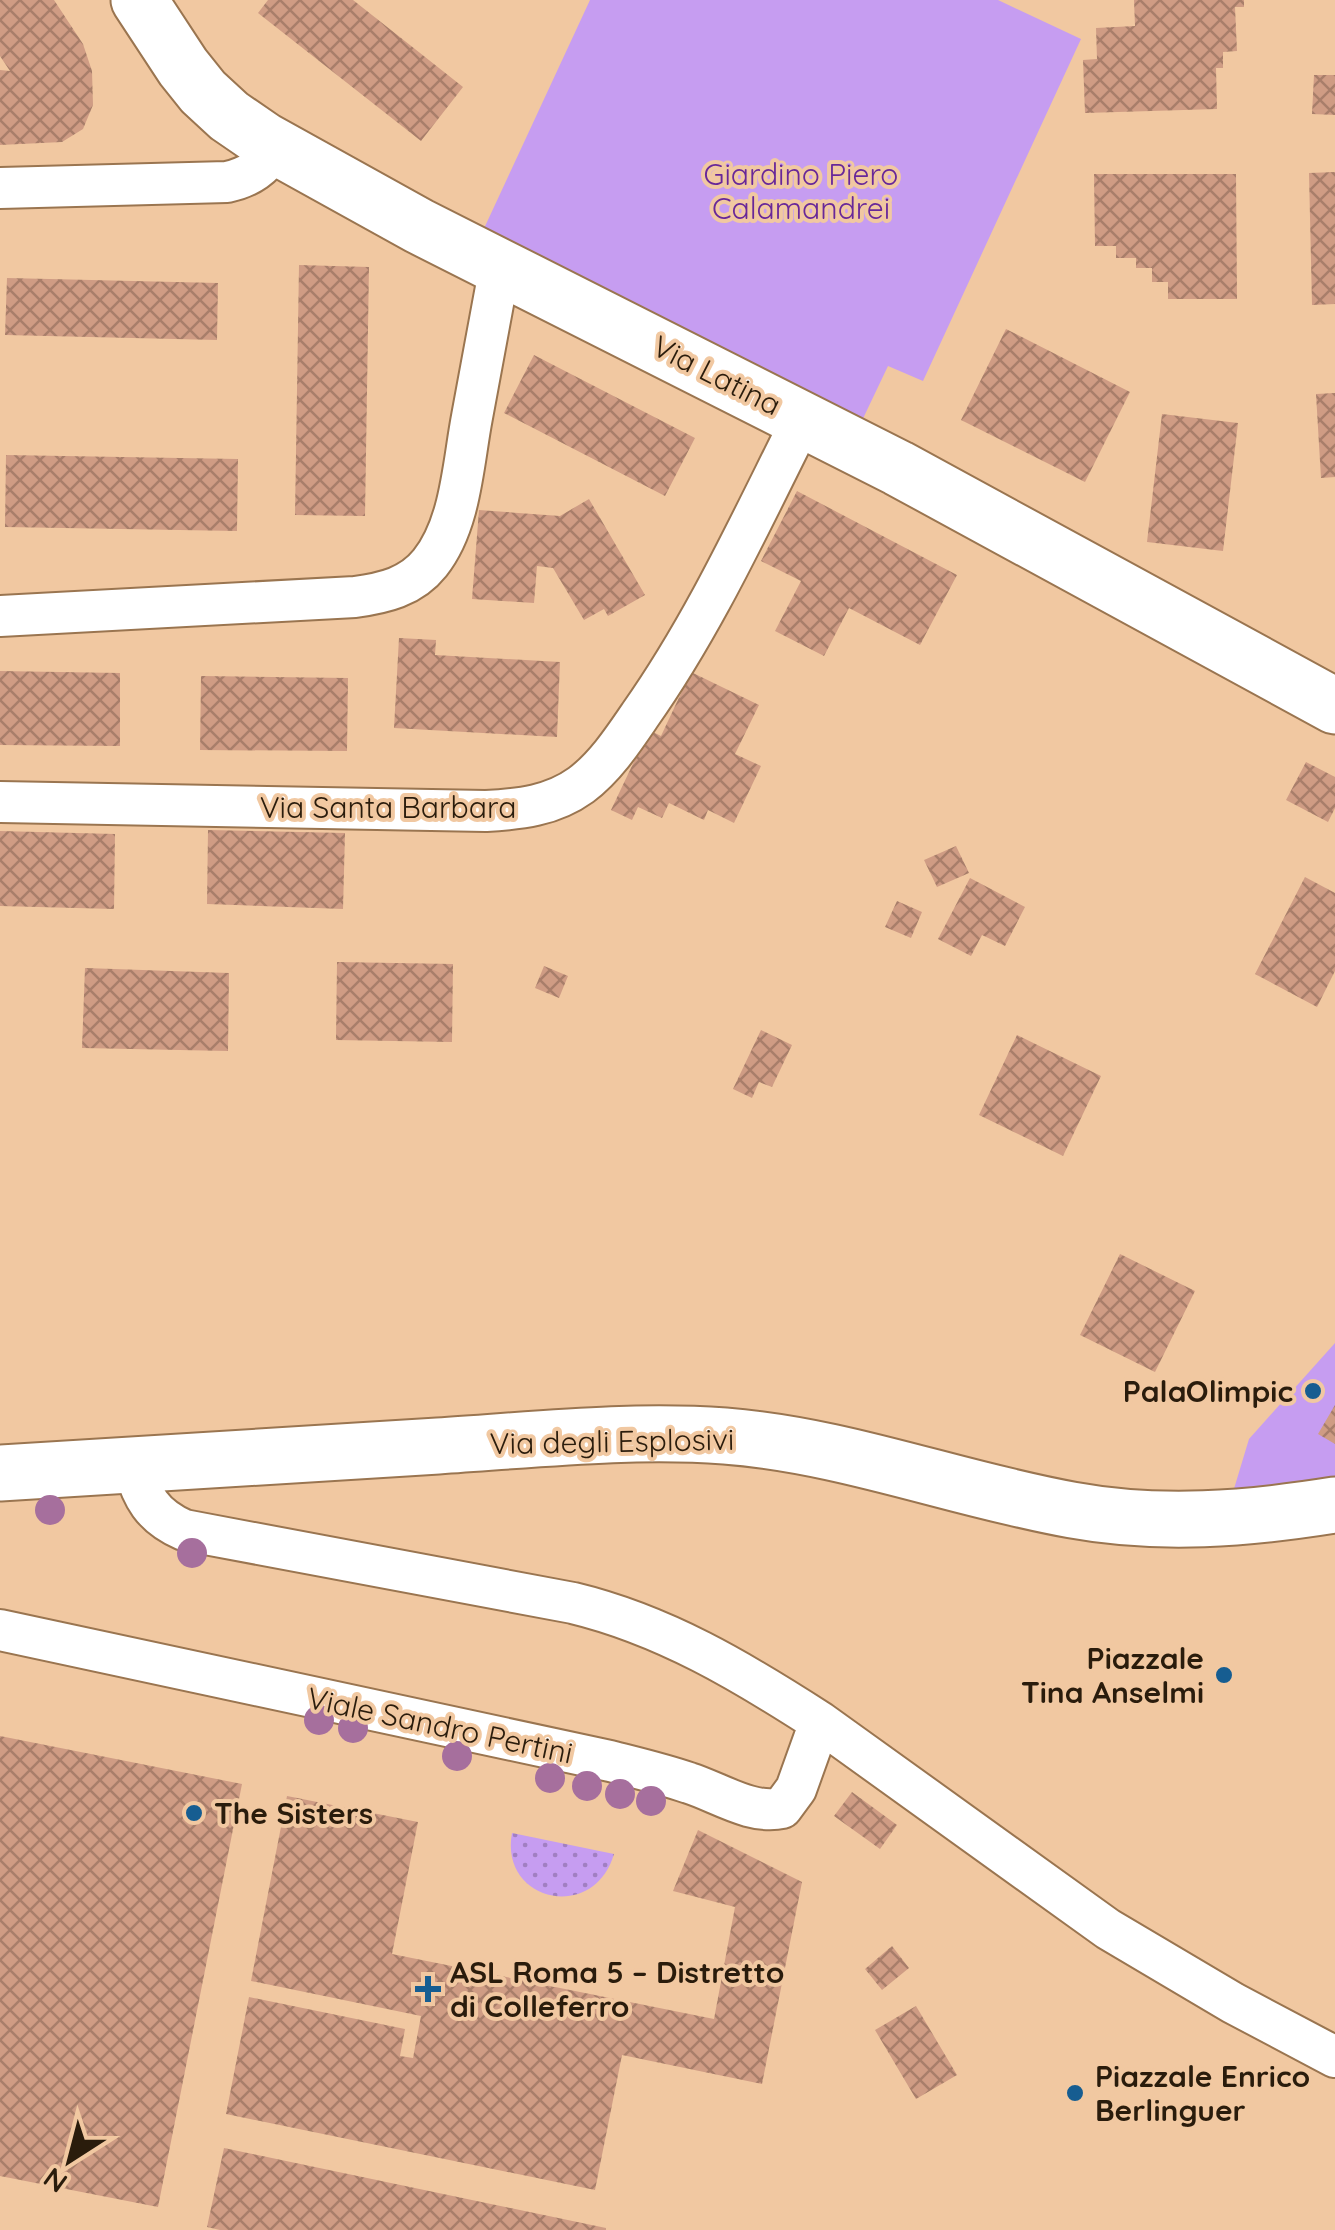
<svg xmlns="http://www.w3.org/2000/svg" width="1335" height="2230" viewBox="0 0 1335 2230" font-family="Quicksand,sans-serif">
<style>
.grass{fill:url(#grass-dots)}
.green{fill:#c69df1}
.building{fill:url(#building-cross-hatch)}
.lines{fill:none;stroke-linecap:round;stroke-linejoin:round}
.minor-casing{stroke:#9a7550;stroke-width:44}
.secondary-casing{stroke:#9a7550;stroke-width:59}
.minor{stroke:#fff;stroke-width:40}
.secondary{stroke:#fff;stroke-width:55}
.tree{fill:#a66f9d}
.poi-dot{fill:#165d91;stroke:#f1c8a1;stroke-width:4}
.labels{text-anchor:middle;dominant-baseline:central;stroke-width:8;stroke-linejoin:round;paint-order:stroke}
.park-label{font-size:30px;fill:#682799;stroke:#f1c8a1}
.street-label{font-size:30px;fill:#2a1c0c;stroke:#f1c8a1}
.poi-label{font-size:30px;font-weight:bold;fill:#2a1c0c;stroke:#f1c8a1;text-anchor:start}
</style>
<defs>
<pattern id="grass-dots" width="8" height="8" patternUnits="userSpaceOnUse" patternTransform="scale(2.5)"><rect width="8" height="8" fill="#c69df1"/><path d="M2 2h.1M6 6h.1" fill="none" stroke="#a17fc2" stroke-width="1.8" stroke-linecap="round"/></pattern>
<pattern id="building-cross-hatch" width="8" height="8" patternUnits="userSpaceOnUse" patternTransform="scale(2.5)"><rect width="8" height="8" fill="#cf9c84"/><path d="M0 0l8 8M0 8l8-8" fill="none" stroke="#a87e6a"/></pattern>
</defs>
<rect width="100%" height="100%" fill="#f1c8a1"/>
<path class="grass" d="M512,1833L614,1854C594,1923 499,1902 512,1833Z"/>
<path class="green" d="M590,0H998L1081,39L923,381L888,366L858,429L474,250Z
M1335,1343V1480L1230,1502L1249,1439Z"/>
<path class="building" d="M0,0H54L83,44L92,71L93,105L83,129L62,142L0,145V70L10,71L0,56Z
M268,0H353L463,87L421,141L258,13Z
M1134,0H1244V7H1235L1237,51L1223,52V68H1216L1217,109L1085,113L1083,60L1097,59L1096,28L1135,26Z
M1314,75H1335V115L1312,114Z
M1335,172V304L1312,305L1309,173Z
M1094,174H1236L1237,299H1168V282H1152V268H1136V258H1116V246H1095Z
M299,265L369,267L365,516L295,515Z
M7,278L218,283L217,340L5,335Z
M1006,329L1130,392L1085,482L961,420Z
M534,355L695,438L665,496L504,413Z
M1335,393V477L1321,478L1316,394Z
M1162,414L1238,423L1223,551L1147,542Z
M6,455L238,459L237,531L5,527Z
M797,491L957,575L920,645L849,608L824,656L775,631L801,581L761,561Z
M589,499L645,595L608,616L604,609L584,620L553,568L537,566L534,603L472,599L479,510L560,516Z
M399,638L436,640L435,655L560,662L557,737L394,728Z
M0,671L120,673V746L0,745Z
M691,672L759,705L735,754L761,766L734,823L708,810L704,820L669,803L662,818L638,807L632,820L611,810L649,730L661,736Z
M201,676L348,678L347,751L200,750Z
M1306,762L1335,777V808L1328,822L1286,800Z
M208,830L345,833L343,909L207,904Z
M0,831L115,834L114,909L0,906Z
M956,846L969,873L937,887L924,860Z
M1305,877L1335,893V971L1317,1007L1255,974Z
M970,878L1025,907L1005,946L982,935L971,956L938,939Z
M897,901L922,912L911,938L885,927Z
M337,962L453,964L452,1042L336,1040Z
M544,966L568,976L559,998L535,988Z
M85,968L229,973L228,1051L82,1048Z
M761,1030L792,1045L772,1087L759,1082L752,1098L733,1089Z
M1017,1035L1101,1076L1063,1156L979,1115Z
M1120,1254L1195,1291L1155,1372L1080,1335Z
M1335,1405V1444L1318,1434Z
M0,1736L242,1784L158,2207L0,2176Z
M852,1792L897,1825L880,1849L834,1816Z
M287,1796L418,1822L392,1954L714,2019L735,1907L673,1891L698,1830L802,1882L762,2084L622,2055L595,2190L226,2114L249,1997L405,2029L400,2056L413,2058L421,2016L251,1981Z
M892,1946L909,1968L882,1990L865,1969Z
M916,2006L957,2075L916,2099L875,2030Z
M224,2148L606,2228V2230H220L207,2227Z"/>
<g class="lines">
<defs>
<path id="minor" d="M0,188L227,182C250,177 263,167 276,148
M0,616L355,597C384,593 411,587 430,563C461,524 463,464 472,417C481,367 491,317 500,266
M0,802L486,811C520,809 552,806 581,785C605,767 623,740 640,715C705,623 752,519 803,418
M0,1630L610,1761C637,1768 663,1774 689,1783C718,1792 751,1815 782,1808L796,1789L820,1722C741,1671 664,1625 573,1603L184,1530C152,1516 142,1497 133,1465
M820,1722L1108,1929L1233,2003L1335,2057"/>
<path id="secondary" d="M139,0L183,67L203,92L229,116L264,140L419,226L898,468L1335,706
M0,1473C146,1464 292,1455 438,1446C533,1440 629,1429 725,1436C844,1445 955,1489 1072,1510C1159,1526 1248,1519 1335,1505"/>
</defs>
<use href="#minor" class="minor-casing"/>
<use href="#secondary" class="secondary-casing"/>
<use href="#minor" class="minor"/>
<use href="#secondary" class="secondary"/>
</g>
<g class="tree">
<circle cx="50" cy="1510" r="15"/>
<circle cx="192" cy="1553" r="15"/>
<circle cx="319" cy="1720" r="15"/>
<circle cx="353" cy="1728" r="15"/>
<circle cx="457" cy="1756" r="15"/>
<circle cx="550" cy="1778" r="15"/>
<circle cx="587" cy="1786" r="15"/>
<circle cx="620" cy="1794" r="15"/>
<circle cx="651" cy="1801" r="15"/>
</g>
<g class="poi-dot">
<circle cx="1313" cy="1391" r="10"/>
<circle cx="1224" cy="1675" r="10"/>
<circle cx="194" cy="1813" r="10"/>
<path d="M423 1974h10v10h10v10h-10v10h-10v-10h-10v-10h10z"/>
<circle cx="1075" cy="2093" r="10"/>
</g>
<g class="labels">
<g class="park-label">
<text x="801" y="174">Giardino Piero<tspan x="801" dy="34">Calamandrei</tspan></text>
</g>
<g class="street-label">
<text transform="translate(717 375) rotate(27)">Via Latina</text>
<text x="388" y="807">Via Santa Barbara</text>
<text transform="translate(612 1441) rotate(-1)">Via degli Esplosivi</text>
<text transform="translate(440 1725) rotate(12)">Viale Sandro Pertini</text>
</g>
<g class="poi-label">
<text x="1293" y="1391" text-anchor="end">PalaOlimpic</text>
<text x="1204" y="1658" text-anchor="end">Piazzale<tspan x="1204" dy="34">Tina Anselmi</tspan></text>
<text x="214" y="1813">The Sisters</text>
<text x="450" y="1972">ASL Roma 5 – Distretto<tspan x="450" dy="34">di Colleferro</tspan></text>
<text x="1095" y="2076">Piazzale Enrico<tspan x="1095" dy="34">Berlinguer</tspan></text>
</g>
</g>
<g transform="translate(70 2160) rotate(216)" stroke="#f1c8a1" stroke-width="8" paint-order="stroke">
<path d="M0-8L18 38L0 25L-18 38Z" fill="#2a1c0c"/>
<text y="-15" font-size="28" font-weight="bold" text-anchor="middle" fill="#2a1c0c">N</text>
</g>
</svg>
